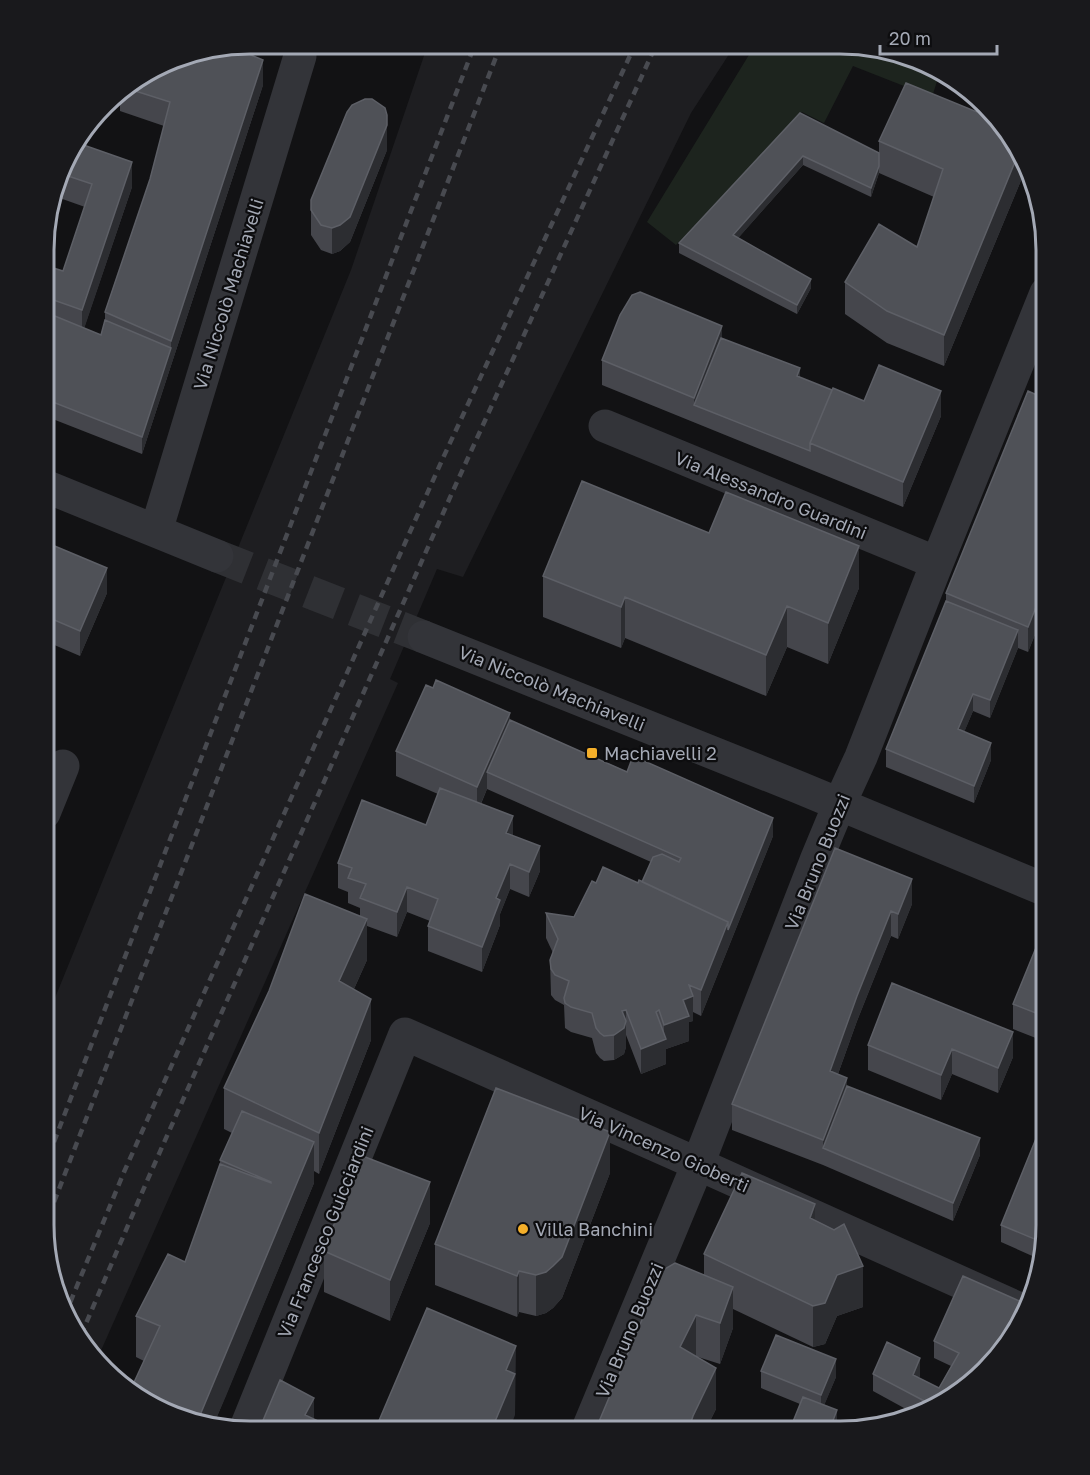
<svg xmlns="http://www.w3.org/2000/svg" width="1090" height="1475" viewBox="0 0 1090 1475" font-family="'Golos Text',sans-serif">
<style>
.built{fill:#1e1e21}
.green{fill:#1d241e}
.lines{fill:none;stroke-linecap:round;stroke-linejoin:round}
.minor-tunnel{stroke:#2f3034;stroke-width:33;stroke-dasharray:33 16;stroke-linecap:butt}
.minor{stroke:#333439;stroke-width:33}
.rail{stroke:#484a50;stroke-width:4.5;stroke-dasharray:8 6;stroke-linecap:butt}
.wall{fill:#45464c}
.shaded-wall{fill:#2c2d31}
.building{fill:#4f5157;stroke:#5d5f66;stroke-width:1.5}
.poi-dot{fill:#f4af2a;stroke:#0d0d0f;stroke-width:2}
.labels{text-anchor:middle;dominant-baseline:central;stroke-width:4.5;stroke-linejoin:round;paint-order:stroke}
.street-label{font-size:18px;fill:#a4a9b5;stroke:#0d0d0f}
.poi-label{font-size:18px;fill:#a4a9b5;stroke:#0d0d0f;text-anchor:start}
.rim{fill:none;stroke:#a4a9b5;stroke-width:3}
</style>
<rect width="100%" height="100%" fill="#121214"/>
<path class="built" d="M428,44L735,45L691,113L463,577L437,569L390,679L398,683L99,1355L65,1316L44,1225V1025L351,270Z"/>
<path class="green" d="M755,45H867L939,75L932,97L853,66L824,123L802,112L676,245L647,222Z"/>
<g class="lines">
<path class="minor-tunnel" d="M217,556L424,637"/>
<path class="minor" d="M605,426L937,563
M45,486L217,556
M156,531L300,56
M424,637L798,787L1046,890
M44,813L63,766
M245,1430L405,1034L698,1164L1022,1310
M587,1431L698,1164L817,858L839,805L861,757L937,563L1046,293"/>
<path class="rail" d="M44,1168L475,44
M44,1228L501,44
M65,1315L124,1172L443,458L635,45
M81,1335L147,1181L452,493L656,45"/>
</g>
<path class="wall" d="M184,55L263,85L142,454L45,416V273L63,271L85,207L54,196L71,147L132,187L84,328L101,335L105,320V312L150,179L164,126L120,111V91Z
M800,113L879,153V141L1025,159L1027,166L944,366L887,343L845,314V282L917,247L934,197L879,173L871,197L803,165L738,238L811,288L797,314L679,253V243Z
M387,150L350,242L340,251L332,254L321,250L311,235V210Z
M722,339L800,378L832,390L864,401L941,416L903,507L602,385V360Z
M1046,399V607L1028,652L1018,648L990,718L973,711L964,732L991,760L974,803L886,767V749L946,601V593Z
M709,533L859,588L828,664L787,647L766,696L625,638L621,648L543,617V576Z
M45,542L107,593L80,656L45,641Z
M510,720L773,836L701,1016L693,1012V1021L689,1022V1041L666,1049V1064L641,1074L626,1035V1047L624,1054L614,1060L604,1061L600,1058L596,1053L592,1038L571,1032L565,1028L564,1005L555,1000L551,995L550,960L553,953L546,938V913L574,917L596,883H638L642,882L651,862L487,789L481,804L513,836L540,871L529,897L510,889L500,914V925L482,972L428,951V926L430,921L407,912L397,937L367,926V960L354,989L371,1040L319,1174L314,1171V1183L213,1426L135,1396L144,1361L136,1357V1316L185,1262L220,1165V1160L232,1133L224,1129V1088L360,916V908L348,903V892L338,888V863L426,825L438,794L396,776V751Z
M912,879V904L898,939L891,936L857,1021L838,1074L847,1086L980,1155L953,1221L823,1165L732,1130V1104Z
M1046,935V1042L1013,1029V1004Z
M1013,1032V1057L998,1093L952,1074L941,1100L868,1070V1045Z
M610,1173L562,1298L553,1308L546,1313L536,1316L519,1312L517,1317L435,1285V1244Z
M815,1221L863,1307L837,1316L825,1344L813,1347L733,1309V1328L720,1364L698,1357L716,1409L705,1431L675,1263L704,1275V1254Z
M430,1223L390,1321L324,1292V1251Z
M1001,1225L1046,1238L1039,1259L1001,1242Z
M1024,1303L931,1410L915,1414L873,1391V1374L920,1375L919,1378L939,1388L951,1366L934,1358V1341Z
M761,1371L836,1377L824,1405L837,1419L833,1431H792V1424L800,1404L761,1388Z"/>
<path class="shaded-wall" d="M263,60V85L142,454V437L171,348V341Z
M387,125V150L350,242L340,251L332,254V228Z
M1019,152L1025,159L1027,166L944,366V335Z
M803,156V165L733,244V235Z
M132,162V187L82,335V310Z
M879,166V173L871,197V188Z
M811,279V288L797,314V305Z
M722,326V352L694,405V398Z
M800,368V386L797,376Z
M941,391V416L903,507V482Z
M859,546V588L828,664V623Z
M107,568V593L80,656V631Z
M1046,582V607L1028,652V627Z
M625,597V638L621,648V607Z
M787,606V647L766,696V655Z
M1018,630V648L990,718V700Z
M973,694V711L958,747V729Z
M510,713V738L487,772V789L477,812V787Z
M991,743V760L974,803V786Z
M513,816V841L506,833Z
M773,818V836L701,1016V990L728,922Z
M540,846V871L529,897V872Z
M510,864V889L500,914V925L482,972V947L496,898Z
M912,879V904L898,939V914Z
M407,887V912L397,937V912Z
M891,911V936L857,1021L830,1096V1071L857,996Z
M367,919V960L339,1022V981Z
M693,996V1021L689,1022V1041L666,1049V1064L641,1074V1049L664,1040V1025L683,1000Z
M371,999V1040L319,1174V1133Z
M626,1010V1047L624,1054L614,1060V1035L622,1011Z
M1013,1032V1057L998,1093V1068Z
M952,1049V1074L941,1100V1075Z
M847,1078V1103L823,1148V1140Z
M610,1132V1173L562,1298L553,1308L546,1313L536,1316V1275Z
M980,1138V1155L953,1221V1203Z
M314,1142V1183L226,1396L213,1426L198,1420Z
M430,1182V1223L390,1321V1280Z
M815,1204V1245L810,1218Z
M863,1266V1307L837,1316L825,1344L813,1347V1306L837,1275Z
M519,1271V1312L517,1317V1276Z
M733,1287V1328L720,1364V1323Z
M696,1315V1357L680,1347Z
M516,1346L515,1415L509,1431H491L506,1370Z
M920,1358V1375L913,1393V1375Z
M836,1359V1377L821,1413V1395Z
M716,1368V1409L705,1431H688L693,1416Z
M314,1398V1430L305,1415Z
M837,1410V1419L833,1431H829Z"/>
<path class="building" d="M232,47L263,60L171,341L105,312L150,179L170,102L126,88L184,55Z
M906,83L992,118L1019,152L944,335L887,311L845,282L879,224L917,247L943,169L879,141Z
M365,99H372L385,108L387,115V125L350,217L340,225L332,228L321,225L311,210V200L347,112L352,105Z
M800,113L879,153V166L871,188L803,156L733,235L811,279L797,305L679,243Z
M75,142L132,162L82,310L45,297V273L47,266L63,271L92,184L62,174L71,147Z
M640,292L722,326L694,398L602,360L620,315L632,295Z
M45,312L101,335L105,320L171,348L142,437L45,399Z
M721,338L800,368L797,376L832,390L810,443V451L694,405Z
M879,365L941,391L903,482L810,443L833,388L864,401Z
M1028,391L1046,399V582L1028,627L946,593Z
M582,481L709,533L726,492L859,546L828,623L787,606L766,655L625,597L621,607L543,576Z
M45,542L107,568L80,631L45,616Z
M946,601L1018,630L990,700L973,694L958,729L991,743L974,786L886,749Z
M436,680L510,713L477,787L396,751L426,685L433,688Z
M510,720L627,772L633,756L773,818L728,930V922L642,882L653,857L662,854L679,862L681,858L487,772Z
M440,788L513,816L506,833L540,846L529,872L510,864L496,898L500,900L482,947L428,926L438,899L407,887L397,912L360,898L366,884L348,878L352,868L338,863L362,800L426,825Z
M835,848L912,879L898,914L891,911L857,996L830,1071L847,1078L823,1140L732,1104Z
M603,867L638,883L639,880L728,922L701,990L689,985L693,996L683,1000L689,1016L664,1025L659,1010L656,1012L666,1039L641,1049L626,1010L622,1011L626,1021L624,1028L614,1035L604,1036L600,1033L596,1028L592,1013L571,1007L565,1003L564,998L569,981L555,975L551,969L550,960L558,939L546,913L574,917L592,881L596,883Z
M305,894L367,919L339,981L371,999L319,1133L224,1088L269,991Z
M1042,933L1046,935V1017L1013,1004Z
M892,983L1013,1032L998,1068L952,1049L941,1075L868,1045Z
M847,1086L980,1138L953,1203L823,1148Z
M496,1088L610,1132L562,1257L553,1266L546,1272L536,1275L519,1271L517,1276L435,1244Z
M242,1111L314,1142L198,1420L135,1396L130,1391L160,1326L136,1316L168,1254L185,1262L220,1164L271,1183V1182L220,1160Z
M1046,1114V1238L1044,1243L1001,1225Z
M360,1155L430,1182L390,1280L324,1251Z
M742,1173L815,1204L810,1218L834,1230L844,1224L863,1266L837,1275L825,1303L813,1306L704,1254Z
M675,1263L733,1287L720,1323L696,1315L680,1347L716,1368L693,1416L688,1431H595L663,1270Z
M963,1276L1024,1303L1012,1339L931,1410L928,1411L930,1404L873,1374L887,1342L920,1358L913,1375L939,1388L959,1353L934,1341Z
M427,1308L516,1346L506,1370L515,1374L491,1431L375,1430Z
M776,1335L836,1359L821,1395L761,1371Z
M280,1380L314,1398L305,1415L333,1428L331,1430H259Z
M803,1397L837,1410L829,1431H811L792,1424Z"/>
<g class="poi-dot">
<rect x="586" y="747" width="12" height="12" rx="3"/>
<circle cx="523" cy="1229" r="6"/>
</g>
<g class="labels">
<g class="street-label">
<text transform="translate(228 294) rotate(-73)">Via Niccolò Machiavelli</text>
<text transform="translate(771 495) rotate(22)">Via Alessandro Guardini</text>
<text transform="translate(552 688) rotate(22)">Via Niccolò Machiavelli</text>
<text transform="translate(817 862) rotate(-68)">Via Bruno Buozzi</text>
<text transform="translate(664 1149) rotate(24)">Via Vincenzo Gioberti</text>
<text transform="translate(325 1232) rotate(-68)">Via Francesco Guicciardini</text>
<text transform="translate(629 1330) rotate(-67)">Via Bruno Buozzi</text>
</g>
<g class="poi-label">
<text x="604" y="753">Machiavelli 2</text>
<text x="535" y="1229">Villa Banchini</text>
</g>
</g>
<path d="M0 0H1090V1475H0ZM250 54H840A196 196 0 0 1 1036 250V1225A196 196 0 0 1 840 1421H250A196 196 0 0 1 54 1225V250A196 196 0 0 1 250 54Z" fill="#19191c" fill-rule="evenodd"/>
<path class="rim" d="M250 54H840A196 196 0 0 1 1036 250V1225A196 196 0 0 1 840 1421H250A196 196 0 0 1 54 1225V250A196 196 0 0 1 250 54Z"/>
<path d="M880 45v9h117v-9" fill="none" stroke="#a4a9b5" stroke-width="3"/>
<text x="889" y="45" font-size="18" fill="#a4a9b5" stroke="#0d0d0f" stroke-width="4.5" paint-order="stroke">20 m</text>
</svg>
